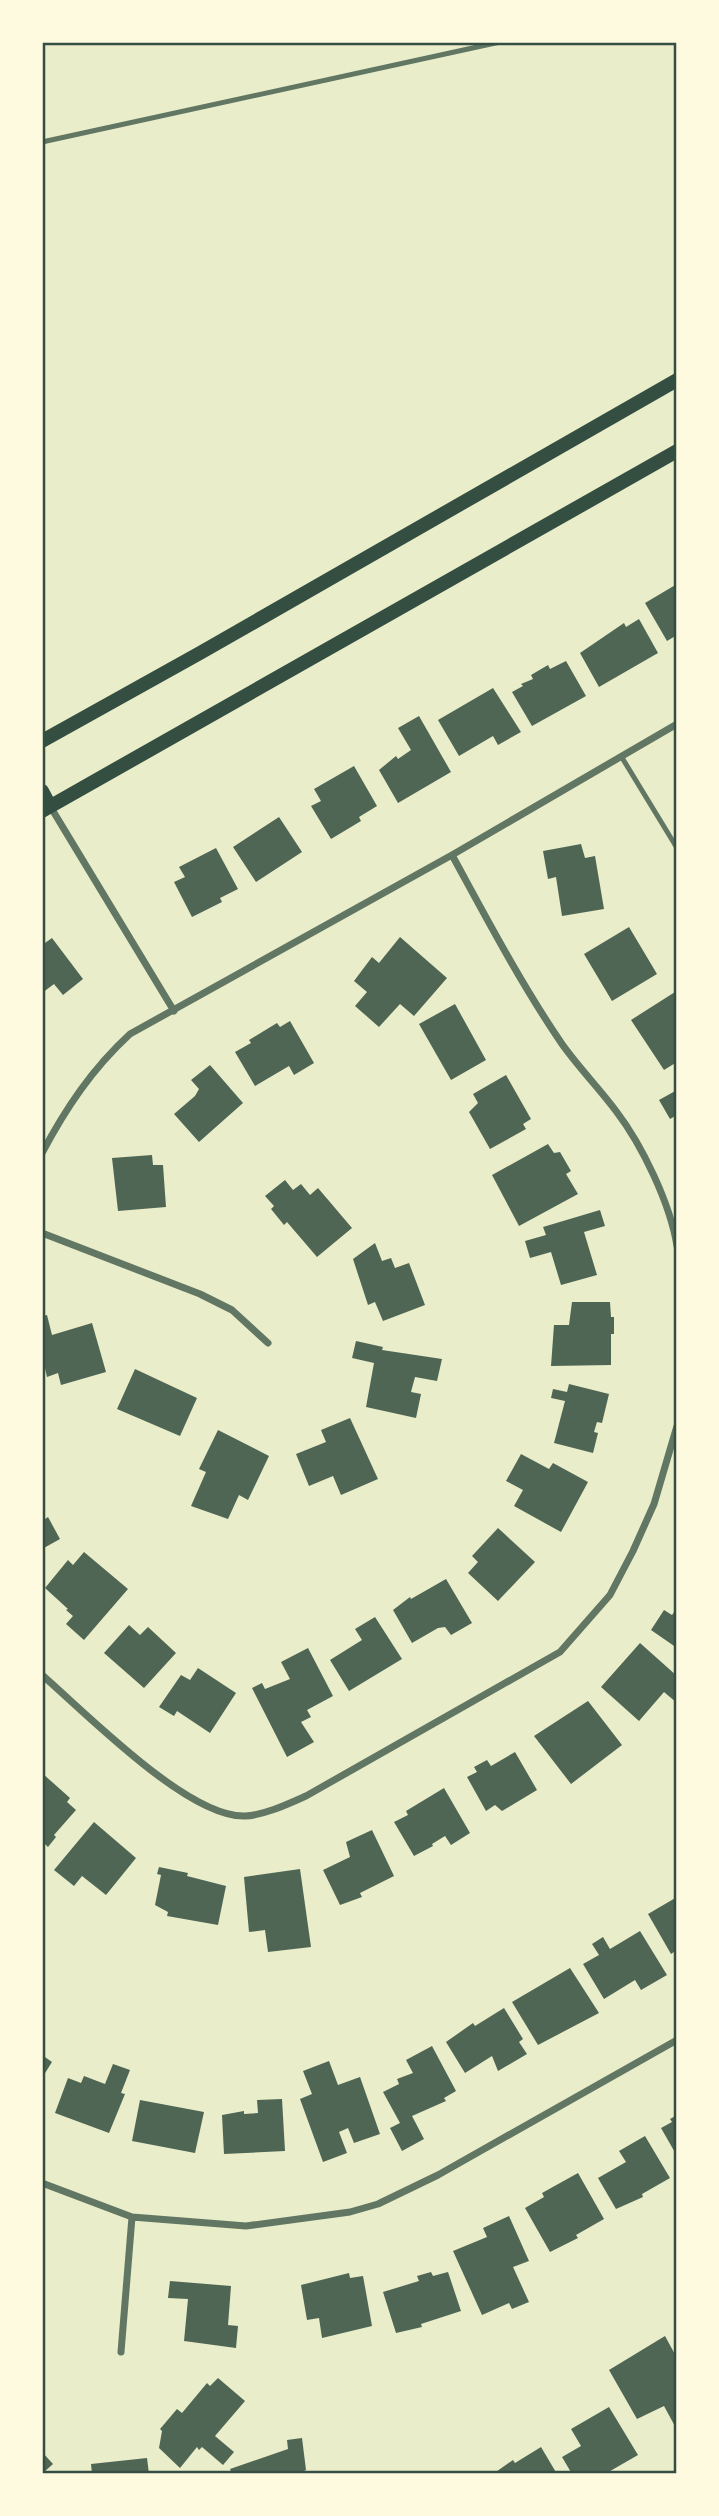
<svg xmlns="http://www.w3.org/2000/svg" width="719" height="2516" viewBox="0 0 719 2516" font-family="'Fira Sans Condensed',sans-serif">
<style>
.building{fill:#4f6655}
.lines{fill:none;stroke-linecap:round;stroke-linejoin:round}
.service{stroke:#617663;stroke-width:5}
.minor{stroke:#617663;stroke-width:7}
.secondary{stroke:#344e41;stroke-width:14}
.neatline{fill:none;stroke:#344e41;stroke-width:2.5}
</style>
<rect width="100%" height="100%" fill="#e9edc9"/>
<path class="building" d="M677,584V635L667,641L645,603Z
M639,619L658,653L599,687L580,653L624,623L626,627Z
M566,661L586,696L532,726L512,692L523,686L521,684L533,679L531,675L548,665L550,669Z
M493,688L521,732L498,745L493,736L459,756L438,720Z
M419,716L451,772L398,803L379,770L396,756L398,759L411,750L398,728Z
M354,766L377,806L359,817L361,821L331,839L311,806L321,801L314,789Z
M279,817L302,852L256,882L233,847Z
M581,844L585,858L595,856L604,909L562,916L556,877L548,879L543,851Z
M216,848L238,889L220,898L222,902L192,917L174,882L185,877L179,867Z
M629,927L657,974L612,1001L584,954Z
M400,937L447,978L414,1016L400,1004L379,1027L355,1006L367,992L354,981L372,957L379,963Z
M52,938L83,979L63,995L54,984L42,993V945Z
M675,992L677,996V1062L664,1070L631,1020Z
M455,1004L486,1060L451,1080L419,1024Z
M290,1021L314,1063L294,1075L289,1066L255,1086L235,1052L251,1043L249,1040L277,1023L280,1027Z
M210,1065L243,1103L199,1142L174,1114L195,1096L199,1089L191,1080Z
M506,1075L531,1119L523,1124L526,1129L490,1149L469,1112L478,1103L473,1094Z
M677,1090V1115L670,1119L659,1100Z
M548,1144L554,1153L560,1152L571,1171L566,1174L578,1194L519,1226L492,1175Z
M152,1155L153,1165H163L166,1207L118,1211L112,1158Z
M285,1180L293,1190L301,1184L310,1195L318,1188L352,1228L317,1257L287,1222L284,1225L271,1209L274,1206L265,1196Z
M600,1210L605,1226L584,1232L597,1275L561,1285L551,1252L530,1258L525,1241L546,1235L543,1227Z
M375,1243L382,1261L391,1258L395,1268L409,1263L425,1305L383,1321L375,1302L368,1305L353,1259Z
M572,1302H610L611,1317H614V1334H611V1365L551,1366L554,1325H569Z
M47,1315L52,1335L92,1323L106,1372L61,1385L58,1373L47,1377L42,1355V1316Z
M356,1341L383,1347L382,1350L442,1359L437,1381L415,1377L411,1392L421,1394L416,1418L366,1407L374,1363L352,1358Z
M135,1369L197,1398L180,1436L117,1409Z
M569,1384L609,1394L602,1423L597,1422L594,1432L598,1433L593,1453L554,1443L565,1401L551,1398L553,1389L567,1392Z
M350,1418L378,1479L341,1495L333,1476L309,1486L296,1454L326,1442L321,1430Z
M218,1430L269,1456L248,1500L239,1495L228,1519L191,1506L206,1472L199,1469Z
M521,1454L549,1469L553,1463L588,1482L561,1532L514,1506L523,1490L506,1481Z
M48,1517L60,1539L42,1549V1521Z
M498,1528L535,1562L498,1601L468,1573L478,1562L472,1556Z
M84,1552L128,1589L84,1640L66,1624L73,1616L66,1610L68,1609L45,1588L68,1560L73,1565Z
M446,1579L472,1623L451,1635L445,1627L438,1628L412,1643L393,1610L410,1597L411,1599Z
M677,1608V1648L651,1630L664,1610L672,1615Z
M375,1617L402,1659L349,1691L330,1660L362,1640L355,1629Z
M129,1625L140,1635L148,1627L176,1653L144,1688L104,1653Z
M640,1643L677,1676V1703L664,1692L639,1721L601,1687Z
M308,1648L333,1696L307,1710L311,1717L301,1722L314,1742L287,1757L252,1688L262,1683L265,1689L290,1679L281,1662Z
M198,1668L236,1693L210,1733L177,1711L174,1716L159,1707L181,1675L190,1680Z
M588,1701L622,1745L571,1784L534,1736Z
M515,1752L537,1790L502,1811L495,1805L486,1811L467,1777L477,1772L474,1767L487,1760L491,1766Z
M42,1773L70,1798L67,1802L76,1810L54,1835L56,1837L48,1847L42,1841Z
M444,1788L470,1833L451,1845L445,1836L432,1844L433,1846L414,1856L394,1822L408,1815L406,1811Z
M94,1822L136,1858L106,1895L82,1876L74,1886L54,1870Z
M372,1830L394,1876L360,1893L362,1897L340,1905L323,1870L350,1857L346,1842Z
M159,1867L188,1873L187,1876L226,1886L218,1925L167,1916L168,1912L155,1905L161,1875L157,1874Z
M300,1869L311,1947L268,1952L265,1930L249,1932L244,1877Z
M677,1897V1950L671,1954L648,1914Z
M640,1931L667,1975L641,1990L635,1980L604,1999L583,1964L599,1955L592,1944L603,1937L610,1949Z
M570,1968L599,2013L538,2045L512,2002Z
M504,2008L523,2039L519,2042L527,2054L498,2071L492,2056L465,2073L446,2042L473,2023L475,2026Z
M432,2046L456,2091L444,2098L446,2101L412,2116L424,2139L402,2151L390,2128L400,2123L383,2092L399,2084L397,2079L413,2073L406,2060Z
M42,2055L52,2062L42,2078Z
M329,2061L338,2085L360,2077L380,2134L354,2143L348,2128L339,2132L347,2153L323,2162L300,2099L312,2094L303,2071Z
M113,2064L130,2070L121,2093L125,2094L109,2133L55,2113L68,2078L81,2083L84,2076L105,2084Z
M282,2099L285,2151L224,2154L222,2115L244,2111V2114L258,2113L257,2100Z
M140,2100L204,2112L195,2153L132,2141Z
M677,2115V2156L661,2128L672,2122L670,2119Z
M645,2136L670,2178L642,2194L643,2197L616,2209L598,2178L626,2162L619,2151Z
M578,2173L604,2219L576,2235L578,2238L550,2252L525,2208L544,2197L542,2193Z
M509,2216L529,2261L513,2267L529,2302L512,2309L509,2303L482,2315L453,2251L487,2237L483,2228Z
M431,2272L433,2276L448,2272L461,2311L421,2324L422,2327L396,2333L383,2292L419,2281L417,2276Z
M349,2273L350,2278L363,2276L372,2326L322,2338L319,2318L307,2320L301,2285Z
M170,2281L231,2286L228,2325L238,2326L236,2348L184,2341L188,2299L168,2298Z
M665,2336L677,2358V2430L664,2406L637,2419L609,2370Z
M218,2378L245,2401L215,2436L234,2452L223,2465L202,2447L199,2450L197,2447L180,2468L159,2448L162,2431L160,2429L177,2409L182,2413L207,2383L210,2386Z
M609,2407L638,2455L605,2474H572L562,2457L581,2446L571,2429Z
M302,2438L306,2470L298,2474H232L230,2469L288,2449L287,2440Z
M541,2447L557,2474H493L513,2460L515,2463Z
M42,2452L53,2464L44,2472L42,2470Z
M147,2458L149,2474H92L91,2464Z"/>
<g class="lines">
<path class="service" d="M42,142L500,42
M621,756L677,848"/>
<path class="minor" d="M50,806L174,1011
M452,855C487,919 521,984 562,1044C579,1068 599,1088 616,1111C642,1145 670,1203 677,1246
M42,1153C66,1108 92,1069 130,1034L452,855L677,724
M42,1233L200,1294L232,1310L268,1343
M42,1675C86,1713 188,1818 245,1816C265,1815 288,1804 306,1796L560,1652L610,1595L633,1551L654,1504L677,1426
M42,2183L132,2217L246,2226L350,2212L378,2204L438,2175L677,2040
M121,2352L132,2217"/>
<path class="secondary" d="M42,741L200,653L677,380
M42,791L50,806
M42,811L677,451"/>
</g>
<rect width="719" height="2516" fill="none" stroke="#fefae0" stroke-width="88"/>
<rect x="44" y="44" width="631" height="2428" class="neatline"/>
</svg>
